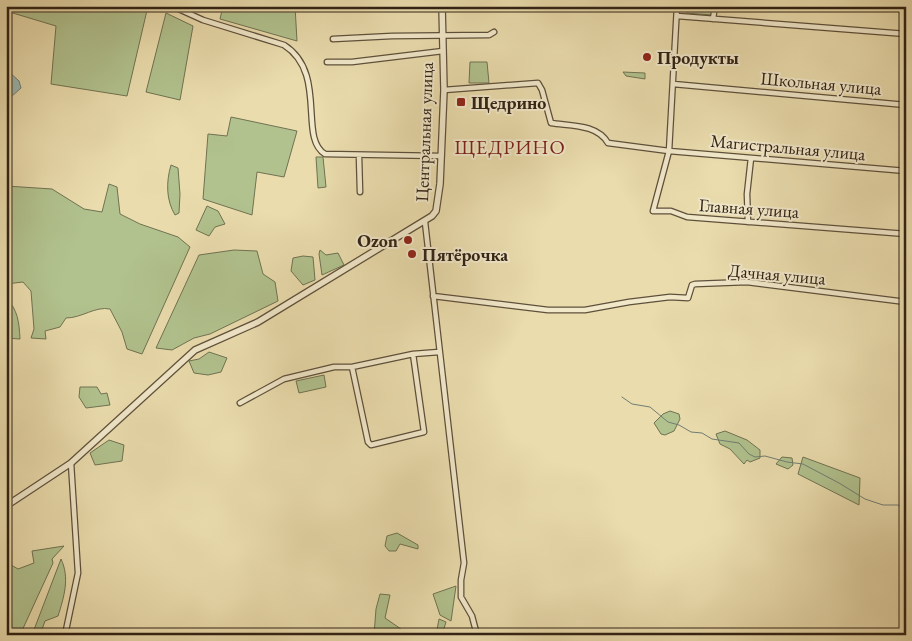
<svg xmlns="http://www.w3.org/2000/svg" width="912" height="641" viewBox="0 0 912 641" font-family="'EB Garamond',serif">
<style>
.green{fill:#b1c28e;stroke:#707252}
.water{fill:#9bb9b4;stroke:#707d74}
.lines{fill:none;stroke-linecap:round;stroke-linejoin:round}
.stream{stroke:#707d74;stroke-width:1}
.minor-casing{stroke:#5e503b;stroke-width:7}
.tertiary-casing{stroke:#5e503b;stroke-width:8}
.minor{stroke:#f1e8ca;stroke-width:4.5}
.tertiary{stroke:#f1e8ca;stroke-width:5.5}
.poi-dot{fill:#8f2418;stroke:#f1e8ca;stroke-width:2}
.labels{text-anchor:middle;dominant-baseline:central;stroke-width:4;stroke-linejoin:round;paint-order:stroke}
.poi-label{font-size:18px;font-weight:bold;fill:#302215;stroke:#f1e8ca;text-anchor:start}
.street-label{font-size:18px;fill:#302215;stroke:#f1e8ca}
.quarter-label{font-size:20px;letter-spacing:1px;fill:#7a1f14;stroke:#f1e8ca}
</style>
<rect width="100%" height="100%" fill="#eadcad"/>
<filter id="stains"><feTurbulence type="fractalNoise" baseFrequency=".004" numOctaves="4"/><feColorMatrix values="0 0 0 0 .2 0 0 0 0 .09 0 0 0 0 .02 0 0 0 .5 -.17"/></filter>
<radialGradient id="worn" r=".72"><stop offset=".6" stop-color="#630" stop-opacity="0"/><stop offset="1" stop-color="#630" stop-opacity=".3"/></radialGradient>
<path class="green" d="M6,6H148L127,96L51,84L56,26L6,11Z
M223,6H295L297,41L220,19Z
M300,6H346V10L300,8Z
M687,6H713L712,15L686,13Z
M166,13L193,26L180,100L146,92Z
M470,62H487L489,83H469Z
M623,72L645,73V79L626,76Z
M231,117L297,131L284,177L257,172L252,215L203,199L208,134L227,136Z
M316,157H323L326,187L318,188Z
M171,165L178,168L180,194L179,213L175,215C166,200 166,182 171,165Z
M109,184L117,187L120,214L140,224L178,237L190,247L142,354L127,349L122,332L110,309C95,306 82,318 66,318L60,327L45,331L46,339L31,338L34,329L31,291L23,282L6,284V186L52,189L84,209L102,212Z
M207,206L218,211L225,224L215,227L209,236L196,230Z
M234,250L257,251L263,274L275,282L278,301L210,334L194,338L172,350L156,348L199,255Z
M320,250L326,255L338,253L344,265L322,275L319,254Z
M303,256L313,257L315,280L303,285L291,271L293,258Z
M6,297C18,311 19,321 20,339L6,338Z
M209,352L227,358L221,372L208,375L194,373L189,361L199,359Z
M324,375L326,387L299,393L296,381Z
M80,387H97L101,394L107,393L110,405L86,408L79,397Z
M670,411L679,414L680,419L674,431L665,435L661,434L654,423L663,414Z
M725,431L747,440L760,450V458L750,462L747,460L744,464L730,449L720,444L716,434Z
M109,440L124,445L122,461L95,465L90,453Z
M782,457L792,458L793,465L788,469L776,464Z
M803,457L860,478L859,505L798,474Z
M397,533L418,545V549L400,544L396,551H389L385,546L387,536Z
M64,546L52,559L53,563L20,635H6V562L18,569L34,563L32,551Z
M61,559C70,578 64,597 58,616L45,621L40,635H32Z
M456,586L451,621L440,615L433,594Z
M380,594L390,595L385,618L401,629V635H374L376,609Z
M439,619L446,622L442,635H436Z"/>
<path class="water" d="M6,69L19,81L21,88L11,97H6Z"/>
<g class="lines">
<path class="stream" d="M622,397L632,404L650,407L668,422L679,425L691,432L702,433L712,439L739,443L749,454L755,457L765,456L787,462L803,464L839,483L865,499L883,505H898L906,509"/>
<defs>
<path id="minor" d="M172,6L203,20L284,45C328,73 298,138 325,154L441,156
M677,6L669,151L653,211H671L687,217L906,234
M677,16L906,34
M713,19L715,6
M333,39L392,36L489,35L494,32
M327,62H352L443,51
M673,84L906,105
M444,90L538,83L542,90L551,123C571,126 597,124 608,143L669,151L906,171
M359,156L360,192
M425,222L464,563L461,580V597L472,616L477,635
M748,222L747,194L751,158
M433,296L548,310H585L629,302L670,297L688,298L692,285L695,284L747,282L906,302
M352,367L368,442L371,445L424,432L413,354
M240,403L284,379L334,367H352L413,354L439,352
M65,635L78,573L71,463"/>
<path id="tertiary" d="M6,506L71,463L195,350L258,322L432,216L436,211L440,184L444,90L442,6"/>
</defs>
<use href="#minor" class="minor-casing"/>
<use href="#tertiary" class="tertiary-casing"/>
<use href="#minor" class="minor"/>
<use href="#tertiary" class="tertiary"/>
</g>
<g class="poi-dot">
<circle cx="647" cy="57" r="5"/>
<rect x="456" y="97" width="10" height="10" rx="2.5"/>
<circle cx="408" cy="240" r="5"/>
<circle cx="412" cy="254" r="5"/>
</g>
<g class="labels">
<g class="poi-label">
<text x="657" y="57">Продукты</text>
<text x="471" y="102">Щедрино</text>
<text x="398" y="240" text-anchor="end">Ozon</text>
<text x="422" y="254">Пятёрочка</text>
</g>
<g class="street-label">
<text transform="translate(821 83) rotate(5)">Школьная улица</text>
<text transform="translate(424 132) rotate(-88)">Центральная улица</text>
<text transform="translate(788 147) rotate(5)">Магистральная улица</text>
<text transform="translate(749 208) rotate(4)">Главная улица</text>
<text transform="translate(777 274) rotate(5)">Дачная улица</text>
</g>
<g class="quarter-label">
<text x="510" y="147">ЩЕДРИНО</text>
</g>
</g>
<rect width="912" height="641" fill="none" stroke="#eadcad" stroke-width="25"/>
<rect x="8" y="8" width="897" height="626" fill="none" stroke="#302215" stroke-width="2.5"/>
<rect x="12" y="12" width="887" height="616" fill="none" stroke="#302215"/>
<rect width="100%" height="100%" filter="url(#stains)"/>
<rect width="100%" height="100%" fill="url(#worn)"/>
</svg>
